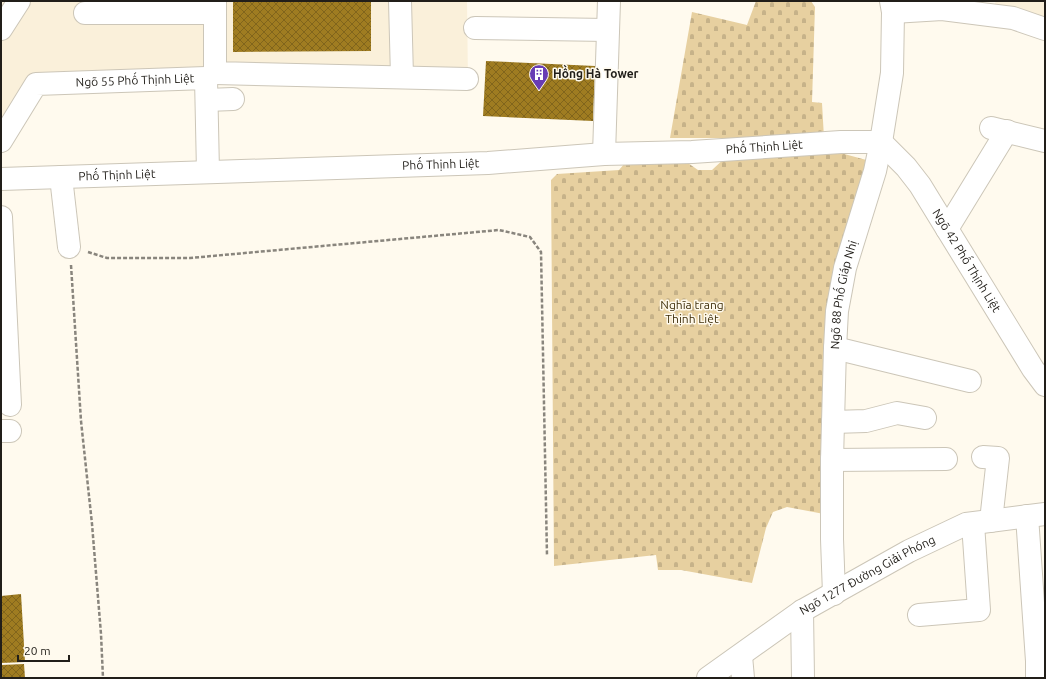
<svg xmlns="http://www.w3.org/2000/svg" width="1046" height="679" viewBox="0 0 1046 679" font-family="Ubuntu,sans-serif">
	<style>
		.built { fill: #faf0da }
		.cemetery { fill: url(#cemetery-stones) }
		.building { fill: url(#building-cross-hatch) }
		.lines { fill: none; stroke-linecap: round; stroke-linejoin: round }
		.minor-casing { stroke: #ccc6b8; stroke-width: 24 }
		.path { stroke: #89857d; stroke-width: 2.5; stroke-dasharray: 4 2; stroke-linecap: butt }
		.minor { stroke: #fff; stroke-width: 22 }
		.labels { text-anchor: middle; stroke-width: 3; stroke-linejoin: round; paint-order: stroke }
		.poi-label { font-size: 12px; font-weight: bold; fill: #211e19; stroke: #fffaee; text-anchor: start }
		.street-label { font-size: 12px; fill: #211e19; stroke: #fffaee }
		.park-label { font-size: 12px; fill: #40300b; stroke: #fffaee }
	</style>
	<defs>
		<pattern id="cemetery-stones" width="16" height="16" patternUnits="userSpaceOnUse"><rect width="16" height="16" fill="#e7d0a0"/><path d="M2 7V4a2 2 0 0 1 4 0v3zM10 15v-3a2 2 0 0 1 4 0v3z" fill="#c6b289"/></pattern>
		<pattern id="building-cross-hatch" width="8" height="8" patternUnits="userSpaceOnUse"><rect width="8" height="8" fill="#9f7c21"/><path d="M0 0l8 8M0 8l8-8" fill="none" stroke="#81651c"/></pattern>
	</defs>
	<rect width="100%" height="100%" fill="#fffaee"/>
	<path class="built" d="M1 1H467L468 84 33 79 1 132Z
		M996 1H1045V20L994 6Z"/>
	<path class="cemetery" d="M756 1H811L815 7 812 102 822 103 824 138H670L692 12 747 25Z
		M837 152 870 161 835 273 824 514 787 507 773 512 766 528 752 583 681 570H658L656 555 554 566 551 180 557 174 619 170 625 163 682 159 698 170H712L727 156Z"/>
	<path class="building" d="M233 1H371V51L233 52Z
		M486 61 595 66 593 121 483 116Z
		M21 594 25 662 1 663V596Z
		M24 664 25 678H1V665Z"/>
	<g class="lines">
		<g class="minor-casing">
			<g id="minor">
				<path d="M215 1V73L467 79"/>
				<path d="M400 1 402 77"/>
				<path d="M893 12 942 9 1013 18 1045 29"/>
				<path d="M85 13H215"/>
				<path d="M475 28 608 30"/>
				<path d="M1 29 19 1"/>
				<path d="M207 100 233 99"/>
				<path d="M991 128 1045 141"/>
				<path id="s1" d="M1 141 36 84 206 78 208 172"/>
				<path id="s2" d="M881 142 906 167 920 185 1033 369 1045 385"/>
				<path d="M604 154 609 1"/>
				<path d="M61 177 69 247"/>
				<path id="s3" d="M1 179 488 163 604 154 692 152 841 142H881"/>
				<path d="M1 217 10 405"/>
				<path d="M947 229 1007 131"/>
				<path d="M835 348 970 381"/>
				<path d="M833 422 866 421 897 413 925 418"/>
				<path d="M1 431H10"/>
				<path d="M983 457 998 458 991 521"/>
				<path d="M832 460 946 459"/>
				<path d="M1027 516 1037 661V678"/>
				<path id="s4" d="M834 594 832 539V460L835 348 837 311 845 268 875 171 881 142 892 73 893 12 891 1"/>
				<path d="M802 611 803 678"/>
				<path d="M919 615 979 610 973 524"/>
				<path d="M741 656 743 678"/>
				<path id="s5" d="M708 678 802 611 909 551 966 524 1045 514"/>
			</g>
		</g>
		<path class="path" d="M88 252 107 258H190L499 230 530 237 541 252 547 556
			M71 265 81 421 92 524 101 634 103 678"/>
		<use href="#minor" class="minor"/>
	</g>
	<defs>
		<g id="building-pin" transform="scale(1)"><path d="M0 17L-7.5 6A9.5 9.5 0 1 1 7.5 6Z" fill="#683cb4" stroke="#fffaee"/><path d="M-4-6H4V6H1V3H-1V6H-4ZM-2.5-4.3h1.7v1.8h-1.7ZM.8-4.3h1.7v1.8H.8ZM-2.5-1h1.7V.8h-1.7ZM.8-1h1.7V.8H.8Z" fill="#fff"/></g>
	</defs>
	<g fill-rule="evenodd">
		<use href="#building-pin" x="539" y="74"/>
	</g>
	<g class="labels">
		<g class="poi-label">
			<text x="553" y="78">Hồng Hà Tower</text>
		</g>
		<g class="street-label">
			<text dy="4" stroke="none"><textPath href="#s1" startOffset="166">Ngõ 55 Phố Thịnh Liệt</textPath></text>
			<text dy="4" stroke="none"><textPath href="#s3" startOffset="764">Phố Thịnh Liệt</textPath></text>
			<text dy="4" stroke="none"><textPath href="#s3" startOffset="440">Phố Thịnh Liệt</textPath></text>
			<text dy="4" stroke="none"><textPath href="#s3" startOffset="116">Phố Thịnh Liệt</textPath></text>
			<text dy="4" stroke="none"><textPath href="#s2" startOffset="147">Ngõ 42 Phố Thịnh Liệt</textPath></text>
			<text dy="4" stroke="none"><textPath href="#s4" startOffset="300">Ngõ 88 Phố Giáp Nhị</textPath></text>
			<text dy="4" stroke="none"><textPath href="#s5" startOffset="190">Ngõ 1277 Đường Giải Phóng</textPath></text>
		</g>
		<g class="park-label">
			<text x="692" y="309">Nghĩa trang<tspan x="692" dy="14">Thịnh Liệt</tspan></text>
		</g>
	</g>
	<rect width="1046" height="679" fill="none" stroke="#211e19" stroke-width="4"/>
	<path d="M18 655v6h51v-6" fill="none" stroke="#211e19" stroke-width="2"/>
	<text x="24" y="655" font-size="12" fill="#211e19" stroke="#fffaee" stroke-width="3" paint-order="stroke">20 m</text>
</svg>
